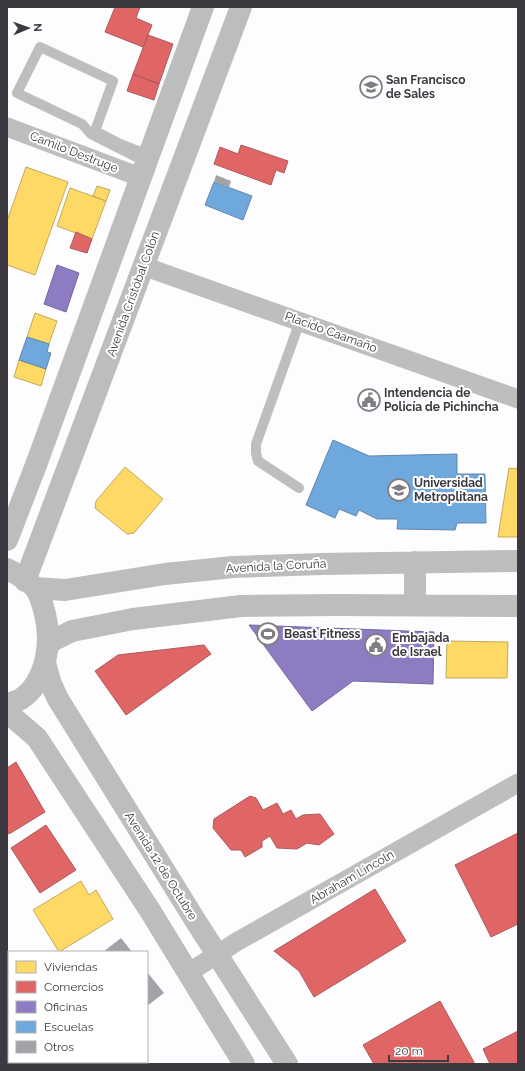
<svg xmlns="http://www.w3.org/2000/svg" width="525" height="1071" viewBox="0 0 525 1071" font-family="Raleway,sans-serif">
	<style>
		.homes { fill: #ffd966; stroke: #c4a95b }
		.shops { fill: #e06666; stroke: #af585b }
		.offices { fill: #8e7cc3; stroke: #75689c }
		.schools { fill: #6fa8dc; stroke: #6087ae }
		.building { fill: #a4a2a7 }
		.lines { fill: none; stroke-linecap: round; stroke-linejoin: round }
		.lane { stroke: #bcbfbe; stroke-width: 10 }
		.street { stroke: #bcbfbe; stroke-width: 19 }
		.secondary { stroke: #bcbebd; stroke-width: 22 }
		.labels { text-anchor: middle; stroke-width: 4; stroke-linejoin: round; paint-order: stroke }
		.poi-label { font-size: 12px; font-weight: bold; fill: #3c3941; stroke: #fff; text-anchor: start }
		.street-label { font-size: 12px; fill: #3c3941; stroke: #fff }
	</style>
	<rect width="100%" height="100%" fill="#fdfcfe"/>
	<path class="homes" d="M26 167 68 182 35 275 7 265V221Z
		M97 186 110 190 106 201 93 196Z
		M70 188 106 201 92 239 57 226Z
		M35 313 57 321 49 344 27 337Z
		M19 360 46 369 41 386 14 377Z
		M518 460V537H498L509 468 517 469Z
		M125 467 163 499 134 533 127 534 95 508 96 501Z
		M447 641 508 642 507 678H446Z
		M81 881 89 895 96 890 113 919 59 952 33 910Z"/>
	<path class="shops" d="M115 7H140L136 18 152 25 143 47 105 32Z
		M148 35 173 44 159 84 133 74Z
		M133 74 159 84 154 100 127 91Z
		M241 145 288 161 284 173 276 170 271 185 214 164 220 147 238 154Z
		M76 232 92 239 87 253 70 248Z
		M204 645 211 654 126 715 95 671 118 655Z
		M16 762 45 812 9 834 7 831V768Z
		M250 796 256 798 263 810 277 803 283 814 291 810 296 819 303 815 320 814 334 834 319 845 307 843 297 849 277 848 270 836 262 841V847L245 857 241 850H231L213 828 214 819Z
		M46 825 76 870 40 893 11 848Z
		M518 833V924L491 937 455 865Z
		M375 889 406 941 314 997 299 971 274 951Z
		M440 1001 475 1064H374L363 1045Z
		M518 1031V1064H490L483 1049Z"/>
	<path class="offices" d="M57 265 79 273 66 312 44 304Z
		M249 625 434 632 433 684 353 681 312 711Z"/>
	<path class="schools" d="M214 182 252 196 243 220 205 205Z
		M27 337 49 344 47 352 51 353 46 369 19 360Z
		M333 440 369 456 457 454V474H485L486 523H457L455 530 397 529 398 519H377L359 510 356 516 339 509 335 518 306 505Z"/>
	<path class="building" d="M216 175 231 181 229 187 214 182Z
		M121 938 132 952H103Z
		M147 972 164 993 147 1006Z"/>
	<g class="lines">
		<path class="lane" d="M146 162 91 134 82 124 17 93 40 47 113 81 95 131 120 144 148 155
			M299 488 258 461 256 453V444L300 321"/>
		<path class="street" d="M7 127 140 177
			M143 266 518 399
			M188 973 238 941 518 783
			M7 1016 9 1014"/>
		<path class="secondary" d="M7 540 36 465 203 7
			M415 562V605
			M7 569C14 572 30 582 35 588 40 594 43 606 45 614 52 642 47 681 21 699 17 701 11 703 7 705
			M25 581 241 7
			M35 588 65 590 165 574 233 567 322 564 518 561
			M48 643 72 631 133 619 241 606 337 605 518 606
			M45 663 51 684 58 699 195 920 287 1064
			M7 712 37 738 149 909 244 1064"/>
	</g>
	<defs>
		<g id="school-ring" transform="scale(1.15)"><circle r="9.5" fill="#fff" stroke="#807d83" stroke-width="1.5"/><path d="M0-5L7-2L0 1L-7-2ZM-4 1L0 2.5L4 1V4Q0 6-4 4Z" fill="#807d83"/></g>
		<g id="civic-ring" transform="scale(1.15)"><circle r="9.5" fill="#fff" stroke="#807d83" stroke-width="1.5"/><path d="M-.6-6.5H3V-4.5H.6V-3L4-1V1h2V6H-6V1h2V-1L-.6-3ZM-1.2 2.5V6h2.4V2.5Z" fill="#807d83"/></g>
		<g id="university-ring" transform="scale(1.15)"><circle r="9.5" fill="#fff" stroke="#807d83" stroke-width="1.5"/><path d="M0-5L7-2L0 1L-7-2ZM-4 1L0 2.5L4 1V4Q0 6-4 4Z" fill="#807d83"/></g>
		<g id="stadium-ring" transform="scale(1.15)"><circle r="9.5" fill="#fff" stroke="#807d83" stroke-width="1.5"/><path d="M0-5a6.5 5 0 1 0 0 10a6.5 5 0 1 0 0-10ZM-3.5-1.8h7v3.6h-7Z" fill="#807d83"/></g>
	</defs>
	<g fill-rule="evenodd">
		<use href="#school-ring" x="371" y="87"/>
		<use href="#civic-ring" x="369" y="400"/>
		<use href="#university-ring" x="399" y="490"/>
		<use href="#stadium-ring" x="268" y="634"/>
		<use href="#civic-ring" x="376" y="645"/>
	</g>
	<g class="labels">
		<g class="poi-label">
			<text x="386" y="84">San Francisco<tspan x="386" dy="14">de Sales</tspan></text>
			<text x="384" y="397">Intendencia de<tspan x="384" dy="14">Policía de Pichincha</tspan></text>
			<text x="414" y="487">Universidad<tspan x="414" dy="14">Metroplitana</tspan></text>
			<text x="284" y="638">Beast Fitness</text>
			<text x="392" y="642">Embajada<tspan x="392" dy="14">de Israel</tspan></text>
		</g>
		<g class="street-label">
			<text transform="translate(74 152) rotate(21)" y="4">Camilo Destruge</text>
			<text transform="translate(133 294) rotate(-70)" y="4">Avenida Cristóbal Colón</text>
			<text transform="translate(331 332) rotate(20)" y="4">Placido Caamaño</text>
			<text transform="translate(276 566) rotate(-3)" y="4">Avenida la Coruña</text>
			<text transform="translate(161 866) rotate(58)" y="4">Avenida 12 de Octubre</text>
			<text transform="translate(352 877) rotate(-30)" y="4">Abraham Lincoln</text>
		</g>
	</g>
	<rect width="525" height="1071" fill="none" stroke="#3c3941" stroke-width="16"/>
	<rect x="8" y="951" width="140" height="112" fill="#ffffff" stroke="#b1b0b3"/>
	<rect x="16" y="961" width="20" height="12" fill="#ffd966" stroke="#b1b0b3"/>
	<text x="44" y="971" font-size="12" fill="#3c3941">Viviendas</text>
	<rect x="16" y="981" width="20" height="12" fill="#e06666" stroke="#b1b0b3"/>
	<text x="44" y="991" font-size="12" fill="#3c3941">Comercios</text>
	<rect x="16" y="1001" width="20" height="12" fill="#8e7cc3" stroke="#b1b0b3"/>
	<text x="44" y="1011" font-size="12" fill="#3c3941">Oficinas</text>
	<rect x="16" y="1021" width="20" height="12" fill="#6fa8dc" stroke="#b1b0b3"/>
	<text x="44" y="1031" font-size="12" fill="#3c3941">Escuelas</text>
	<rect x="16" y="1041" width="20" height="12" fill="#a4a2a7" stroke="#b1b0b3"/>
	<text x="44" y="1051" font-size="12" fill="#3c3941">Otros</text>
	<g transform="translate(28 28) rotate(88)" stroke="#ffffff" stroke-width="3" paint-order="stroke">
	<path d="M0-3L7 15L0 10L-7 15Z" fill="#3c3941"/>
	<text y="-6" font-size="11" font-weight="bold" text-anchor="middle" fill="#3c3941">N</text>
	</g>
	<path d="M389 1055v6h59v-6" fill="none" stroke="#3c3941" stroke-width="2"/>
	<text x="395" y="1055" font-size="12" fill="#3c3941" stroke="#ffffff" stroke-width="3" paint-order="stroke">20 m</text>
</svg>
